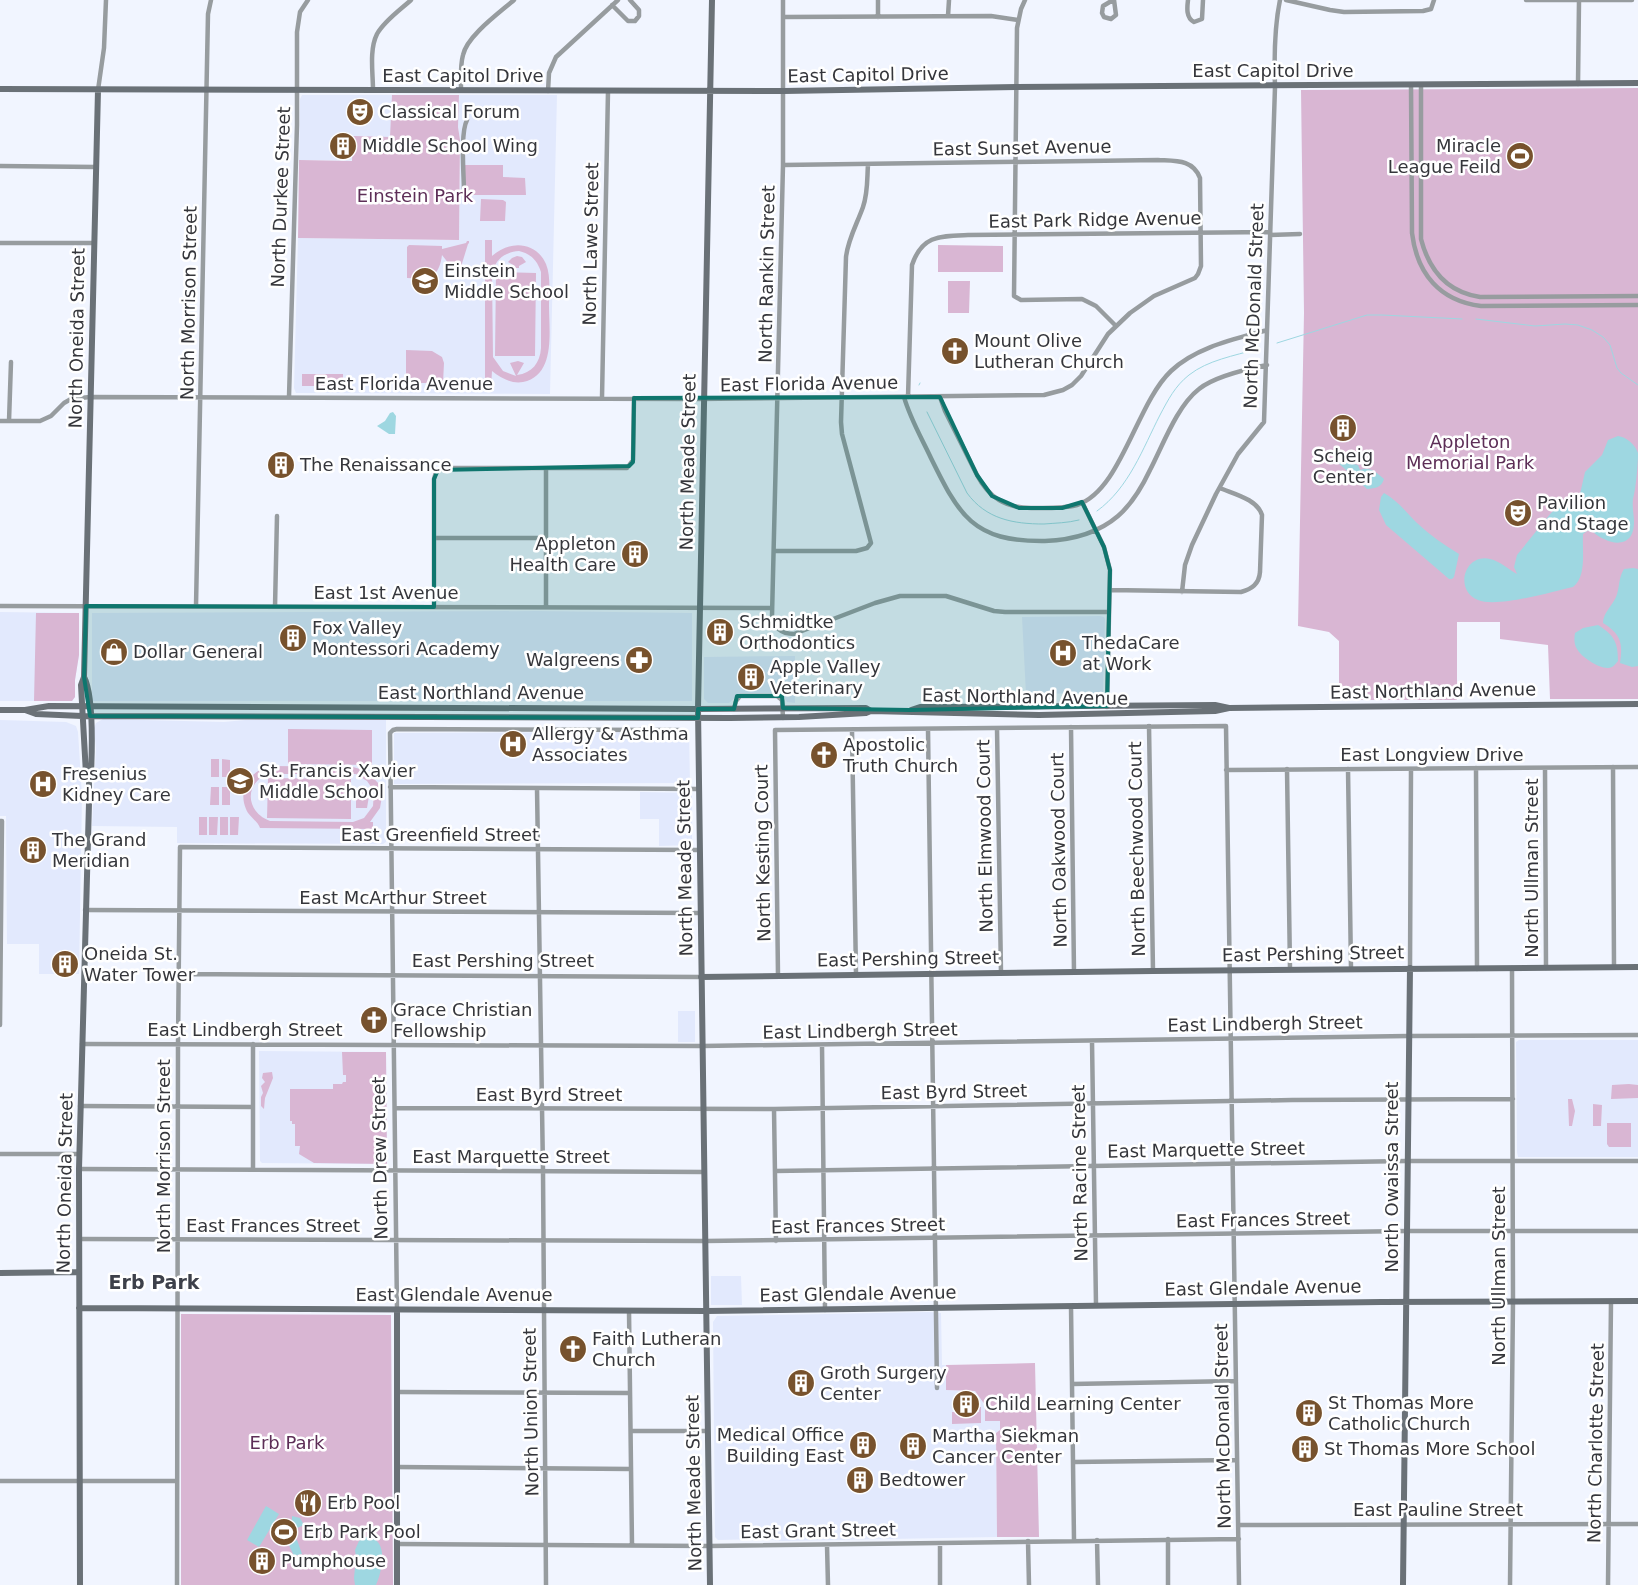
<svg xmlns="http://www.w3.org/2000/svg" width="1638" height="1585" viewBox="0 0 1638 1585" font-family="'DejaVu Sans',sans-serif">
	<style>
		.built { fill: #e2e9fd }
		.green { fill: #d9b6d3; fill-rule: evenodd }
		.water { fill: #9ed7e1 }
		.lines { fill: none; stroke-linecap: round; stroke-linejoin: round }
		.stream { stroke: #9ed7e1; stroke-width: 1 }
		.street { stroke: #979c9f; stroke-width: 4.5 }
		.secondary { stroke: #6a7177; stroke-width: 6 }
		.marked { fill: #0f766e; fill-opacity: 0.2; stroke: #0f766e; stroke-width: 4; stroke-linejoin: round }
		.labels { text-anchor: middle; stroke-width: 5; stroke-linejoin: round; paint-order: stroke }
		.street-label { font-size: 18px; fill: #35363b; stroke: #fff }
		.poi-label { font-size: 18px; fill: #35363b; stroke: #fff; text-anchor: start }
		.park-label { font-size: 18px; fill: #5d2e57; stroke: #fff }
		.neighbourhood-label { font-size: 19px; font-weight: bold; fill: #3d404a; stroke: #fff }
	</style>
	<rect width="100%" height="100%" fill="#f1f5ff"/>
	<path class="built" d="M302 95H392L390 161 299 160 300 99Z
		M459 95H557L550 394 296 393 294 388 298 238 459 240 460 140 458 127Z
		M536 611 692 613V701H92V613Z
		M0 612 79 613V655L75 680V697L72 701H0Z
		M1100 616 1104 617 1105 619 1103 693 1026 694 1022 617Z
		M795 656V703L787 702 782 694 777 693H740L729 703H708L704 699V657Z
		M103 719 224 722 245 720H386V842L383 844 177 843V827L92 826 96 749 94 728 96 723Z
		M0 720 66 722 76 726 78 732 82 796 79 974H39V944H7L6 816H0Z
		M689 732 690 783 394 784V733Z
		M640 792 692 793V845L659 846V819H640Z
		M678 1011H695V1042H678Z
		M1519 1040H1638V1157H1518L1517 1152 1516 1042Z
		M259 1051 386 1052 387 1164 262 1163 260 1161Z
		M711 1276H741L742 1305H711Z
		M929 1312 941 1313 942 1365H946V1390L975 1391 985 1405 1000 1421V1430L996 1433 997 1537 782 1541 763 1539 718 1540 715 1537 713 1322 717 1316Z"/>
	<path class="green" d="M1638 88V699H1550L1548 645 1500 639V622H1457V700H1339V641L1329 632 1298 626 1304 313 1301 90Z
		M392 95H459L458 127 460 140 459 240 298 238 299 160 352 161 353 136 390 137Z
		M462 165H503V177L525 178 526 195H462Z
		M481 199 503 200 506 202 505 221H480Z
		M485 240H492V256C509 240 536 241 546 264 551 276 549 293 549 306 549 331 556 375 523 382 511 384 501 378 492 371L491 388H485ZM519 251C531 254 537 260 541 272V348C540 363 532 373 517 375L524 363 518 361 510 363 516 376 503 371 493 357 492 274C495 260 504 252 519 251Z
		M467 241H469V243L468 244 460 270 449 264 442 255C439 279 428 279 407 278V247L409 245 442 246V249L466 243Z
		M938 245 1003 246V272H938Z
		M517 256 522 257 526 262 519 266V268H515V266L508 262 512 258Z
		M496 272 536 273 535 356H495Z
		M948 281H970L969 313H948Z
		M406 350 432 351 442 357 444 363 443 383H408L406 381Z
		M302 374H343V386H302Z
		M36 613H79V655L75 680V697L72 701H34Z
		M288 729 372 730V765L288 764Z
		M211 759H219V777H211Z
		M222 759 230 760V777H222Z
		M273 766 353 767 367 771 378 783 382 796 380 808 370 822H373V829L260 828C258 821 249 817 246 809 237 789 252 768 273 766ZM269 774H356L367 781 374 791 373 806 364 818 353 822 270 821C245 812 244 782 269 774Z
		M268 778 351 779V819L267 818Z
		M211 787H219V805H210Z
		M222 787H230V805H222Z
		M356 789H367V796H369L367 808H356Z
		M199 817H207V835H199Z
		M209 817H218L217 835H209Z
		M220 817H228V835H220Z
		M230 817H239L238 835H230Z
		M342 1052H386L387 1164 314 1163 299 1154 300 1146H295V1124H292V1121H290V1089H333V1084H342L343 1082H346V1075H343Z
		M272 1072 273 1078 265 1098 264 1109 261 1106V1097L263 1093 261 1086 265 1082 262 1078 263 1073Z
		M1629 1084 1638 1085V1098L1611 1099 1612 1085Z
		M1568 1099H1572L1575 1111 1572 1126H1569Z
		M1593 1104 1602 1105 1601 1126H1593Z
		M1607 1123H1631V1147H1609L1607 1144Z
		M181 1314 391 1315 393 1585H181Z
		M1035 1363 1039 1537H997L996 1433 1000 1430V1421H985V1405L975 1391 946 1390V1365Z
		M979 1407H981V1423L952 1424V1412H979Z"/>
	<path class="water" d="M393 412 396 416 395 434H389L377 426 385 421 390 413Z
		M1618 436C1626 437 1635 444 1638 453 1638 464 1636 488 1633 499 1632 507 1634 515 1634 522 1634 551 1607 545 1592 531H1587L1583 534C1582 551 1587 576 1573 587 1551 592 1497 608 1478 600 1454 591 1464 553 1490 559 1500 561 1509 570 1517 574L1514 567 1517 555 1551 513 1560 505 1580 494 1585 472 1602 455 1608 440Z
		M1335 460 1358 465 1360 470C1371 466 1376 473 1384 479 1381 488 1376 488 1367 489Z
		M1384 493C1398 501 1406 512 1417 523 1430 535 1444 545 1459 554L1454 577 1452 579H1449L1386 525 1379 510 1381 497Z
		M1633 568 1638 569V666L1632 667 1620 663C1623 643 1621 634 1603 623 1603 613 1612 606 1616 597 1620 588 1618 578 1624 569Z
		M1598 625C1614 635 1618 642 1618 661 1616 663 1614 666 1612 667 1603 672 1581 657 1577 649 1574 644 1574 639 1575 633L1583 628Z
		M266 1506 279 1514 259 1547 247 1540Z
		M292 1516 300 1518 304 1525 297 1528 296 1536 293 1539 294 1541 297 1540 302 1554 294 1556 284 1534 287 1526 292 1523Z
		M366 1537C390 1538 382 1571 376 1585H355L354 1578 356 1557 355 1550 359 1541Z"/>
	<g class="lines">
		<path class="stream" d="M1476 319 1535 326 1565 324 1578 325 1592 330 1603 337 1610 345 1617 368 1621 373 1638 385
			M1277 343 1367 315H1382L1462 319
			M919 385 920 383
			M927 412 967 493C986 519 1013 524 1044 524 1056 523 1067 523 1079 520
			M1097 511C1129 488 1143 448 1160 415 1168 400 1175 386 1189 375 1208 360 1234 356 1257 349"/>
		<path class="street" d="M783 0V165L772 616C774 628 781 634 794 634L875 603 900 596H946L994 611 1005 612H1109
			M878 0V17
			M1025 0 1021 9 1017 28 1014 296 1021 300 1082 299 1096 306 1116 326
			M1113 0 1103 6 1102 13 1104 17 1111 19 1116 15 1114 0
			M1188 0C1187 8 1186 18 1194 22L1202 19 1203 0
			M1286 0 1330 10 1344 12 1423 11 1431 9 1434 0
			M1526 0H1632
			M612 5 628 21H635L639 16V10L630 0
			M948 16 949 0
			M783 17 991 16 1018 20
			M1578 84 1579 1
			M1411 85 1412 233C1417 274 1440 301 1481 306L1638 305
			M1421 85V239C1429 270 1447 292 1480 297L1638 296
			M98 90 104 48 106 0
			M373 90C373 73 369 50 377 34 384 21 400 10 411 0
			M461 90C461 79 460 66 463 55 467 36 499 13 514 0
			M548 91 549 73 556 57 618 0
			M0 166 96 167
			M464 192C464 176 460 133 467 120
			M1270 235 1300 234
			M0 243H94
			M289 397 297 125V32L300 12 308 0
			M904 397C910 418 921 437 930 456 959 515 972 542 1045 541 1072 540 1097 534 1118 516 1133 503 1142 487 1150 470 1163 445 1177 406 1199 389 1215 376 1247 369 1267 365
			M908 397 912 265C922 235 940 236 968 235L1270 232
			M940 397 945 411 977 475C989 498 1006 508 1031 508 1046 508 1062 509 1077 505 1121 491 1136 404 1171 371 1196 347 1235 339 1267 330
			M602 398 608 91
			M0 421H40L51 416 64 403 71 399 90 397 697 399 1044 395 1063 390 1072 385 1081 376 1108 334 1130 313 1154 296 1195 278 1198 274 1201 266 1200 178C1193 159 1175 161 1158 160L783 165
			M9 421 11 362
			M1082 502 1104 547 1110 570 1107 707
			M434 538H546
			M774 551H856L867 548 871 543 842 434 841 422 846 257C848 239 857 224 863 207 868 193 867 179 868 164
			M1110 590 1241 592C1252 589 1259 584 1260 572L1262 515C1257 499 1234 494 1220 488
			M1182 592 1185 565 1192 545 1216 494 1238 454 1264 422 1275 87C1274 57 1274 29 1280 0
			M0 606 772 608
			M196 606 208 14 211 0
			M275 607 277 516
			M434 607V479L436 472 443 468H627L633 460 634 398
			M546 607V468
			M734 709 736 701 740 696H777L782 700 783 718
			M1149 726 1153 971
			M1071 727 1074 972
			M997 728 1001 973
			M928 729 937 1388
			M852 730 856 974
			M1613 767 1614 967
			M1476 768 1477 969
			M1545 768 1546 968
			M1287 769 1290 969
			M1348 769 1351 969
			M1226 770 1638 767
			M390 787 699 789
			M537 788 543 1171 546 1585
			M0 821H2L0 1025
			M85 910 700 913
			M1410 968 1411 769
			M178 974 701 977
			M778 976 775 730 1226 726 1239 1585
			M1092 1041 1096 1305
			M82 1044 702 1046 1408 1036 1638 1035
			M822 1045 825 1310
			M80 1106 253 1107
			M395 1108 774 1109 1292 1100 1513 1099
			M774 1109 776 1241
			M0 1154H79
			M79 1169 704 1172
			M253 1169V1044
			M775 1171 1406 1161H1638
			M79 1239 705 1241 1407 1231H1638
			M1071 1306 1074 1540
			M397 1310 390 733 393 730 397 729 679 730
			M629 1311 632 1545
			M1072 1384 1236 1381
			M397 1392 630 1393
			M631 1431H707
			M1073 1462 1237 1460
			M398 1467 631 1469
			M0 1481H177
			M1238 1525 1638 1524
			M1168 1539V1585
			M1097 1540 1098 1585
			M1028 1541 1029 1585
			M397 1544 709 1546 1239 1539
			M940 1544V1585
			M827 1545 828 1585
			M177 1585 178 1044 180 847 699 850
			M1510 1585 1513 1301 1512 968
			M1608 1585 1611 1301"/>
		<path class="secondary" d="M0 89 784 91 1016 87 1638 83
			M84 677C94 696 92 751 91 774L89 781
			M0 710H25L49 706 698 709 866 708 871 711
			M25 710 36 714 82 716 730 718 799 717 866 713 871 711 1039 715 1215 711 1229 708
			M911 710 920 707H936L1215 705 1229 708 1638 704
			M701 977 1153 971 1638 967
			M0 1273 79 1272
			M79 1308 706 1311 1381 1302 1638 1301
			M397 1310V1585
			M80 1585 79 1169 89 803V781L86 774 81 685 84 677 98 90
			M710 1585 698 709 712 0
			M1403 1585 1410 968"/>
	</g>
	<path class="marked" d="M940 397 977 475 992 496 1019 508H1062L1082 502 1104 547 1110 570 1107 706 910 710 783 708 782 696H737L734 709H698V718L90 716 84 677 86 606 434 607V479L438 470 629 466 633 462 634 398Z"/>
	<defs>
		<g id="theatre-disc" transform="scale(1.4375)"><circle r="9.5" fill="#77522d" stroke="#fff"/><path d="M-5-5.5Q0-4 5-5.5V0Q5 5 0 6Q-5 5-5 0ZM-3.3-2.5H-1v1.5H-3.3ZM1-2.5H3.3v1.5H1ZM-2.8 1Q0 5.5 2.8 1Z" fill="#fff"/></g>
		<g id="building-disc" transform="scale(1.4375)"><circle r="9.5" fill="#77522d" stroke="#fff"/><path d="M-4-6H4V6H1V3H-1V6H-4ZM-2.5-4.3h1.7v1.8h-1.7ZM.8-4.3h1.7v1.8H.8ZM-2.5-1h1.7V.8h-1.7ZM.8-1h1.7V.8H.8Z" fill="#fff"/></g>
		<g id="stadium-disc" transform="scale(1.4375)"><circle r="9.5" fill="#77522d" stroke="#fff"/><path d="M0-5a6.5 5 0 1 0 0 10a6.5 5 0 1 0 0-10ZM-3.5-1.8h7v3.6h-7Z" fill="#fff"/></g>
		<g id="school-disc" transform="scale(1.4375)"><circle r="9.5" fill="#77522d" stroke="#fff"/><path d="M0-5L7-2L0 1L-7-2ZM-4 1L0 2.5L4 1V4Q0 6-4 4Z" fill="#fff"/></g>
		<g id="church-disc" transform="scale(1.4375)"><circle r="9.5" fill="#77522d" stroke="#fff"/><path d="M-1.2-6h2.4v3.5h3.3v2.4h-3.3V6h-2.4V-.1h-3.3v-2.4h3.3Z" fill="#fff"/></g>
		<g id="shop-disc" transform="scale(1.4375)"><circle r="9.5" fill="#77522d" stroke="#fff"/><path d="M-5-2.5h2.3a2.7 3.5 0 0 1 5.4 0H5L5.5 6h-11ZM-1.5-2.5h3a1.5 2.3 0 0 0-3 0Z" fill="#fff"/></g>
		<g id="hospital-disc" transform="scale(1.4375)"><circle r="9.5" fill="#77522d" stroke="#fff"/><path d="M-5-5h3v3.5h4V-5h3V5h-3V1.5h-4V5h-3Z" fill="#fff"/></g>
		<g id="pharmacy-disc" transform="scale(1.4375)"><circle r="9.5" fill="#77522d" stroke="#fff"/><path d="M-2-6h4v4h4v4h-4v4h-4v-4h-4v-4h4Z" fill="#fff"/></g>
		<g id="restaurant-disc" transform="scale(1.4375)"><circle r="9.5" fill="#77522d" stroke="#fff"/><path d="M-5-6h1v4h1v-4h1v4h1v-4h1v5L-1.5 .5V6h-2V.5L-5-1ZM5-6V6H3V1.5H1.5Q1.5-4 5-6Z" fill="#fff"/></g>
	</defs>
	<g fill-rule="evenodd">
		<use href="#theatre-disc" x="360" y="112"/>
		<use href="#building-disc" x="343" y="146"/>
		<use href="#stadium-disc" x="1520" y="156"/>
		<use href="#school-disc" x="425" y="281"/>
		<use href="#church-disc" x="955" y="351"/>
		<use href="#building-disc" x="1343" y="428"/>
		<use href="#building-disc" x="281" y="465"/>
		<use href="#theatre-disc" x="1518" y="513"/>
		<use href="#building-disc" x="635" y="554"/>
		<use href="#building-disc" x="720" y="632"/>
		<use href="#building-disc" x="293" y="638"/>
		<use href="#shop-disc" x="114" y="652"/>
		<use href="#hospital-disc" x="1063" y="653"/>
		<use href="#pharmacy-disc" x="639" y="660"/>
		<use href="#building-disc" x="751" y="677"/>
		<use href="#hospital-disc" x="513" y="744"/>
		<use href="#church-disc" x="824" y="755"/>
		<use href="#school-disc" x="240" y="781"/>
		<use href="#hospital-disc" x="43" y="784"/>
		<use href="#building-disc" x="33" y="850"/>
		<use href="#building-disc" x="65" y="964"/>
		<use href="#church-disc" x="374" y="1020"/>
		<use href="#church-disc" x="573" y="1349"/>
		<use href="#building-disc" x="801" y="1383"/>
		<use href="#building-disc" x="966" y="1404"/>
		<use href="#building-disc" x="1309" y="1413"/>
		<use href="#building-disc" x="863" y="1445"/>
		<use href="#building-disc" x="913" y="1446"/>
		<use href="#building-disc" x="1305" y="1449"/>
		<use href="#building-disc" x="860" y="1480"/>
		<use href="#restaurant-disc" x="308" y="1503"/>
		<use href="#stadium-disc" x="284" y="1532"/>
		<use href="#building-disc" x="262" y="1561"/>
	</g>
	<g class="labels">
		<g class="street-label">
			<text x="1273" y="77">East Capitol Drive</text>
			<text transform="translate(868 75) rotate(-1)" y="6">East Capitol Drive</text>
			<text x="463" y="82">East Capitol Drive</text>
			<text transform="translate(1022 148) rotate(-1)" y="6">East Sunset Avenue</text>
			<text transform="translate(281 197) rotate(-88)" y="6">North Durkee Street</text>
			<text transform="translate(1095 220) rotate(-1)" y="6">East Park Ridge Avenue</text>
			<text transform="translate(591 244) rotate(-89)" y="6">North Lawe Street</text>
			<text transform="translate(767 274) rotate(-89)" y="6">North Rankin Street</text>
			<text transform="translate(189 303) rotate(-89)" y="6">North Morrison Street</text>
			<text transform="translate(1254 306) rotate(-88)" y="6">North McDonald Street</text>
			<text transform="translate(77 338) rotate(-89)" y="6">North Oneida Street</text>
			<text x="404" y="390">East Florida Avenue</text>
			<text transform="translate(809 384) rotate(-1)" y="6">East Florida Avenue</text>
			<text transform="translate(688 462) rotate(-89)" y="6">North Meade Street</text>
			<text x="386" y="599">East 1st Avenue</text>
			<text transform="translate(1433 691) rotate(-1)" y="6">East Northland Avenue</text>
			<text x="481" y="699">East Northland Avenue</text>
			<text transform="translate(1025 697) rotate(1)" y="6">East Northland Avenue</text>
			<text x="1432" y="761">East Longview Drive</text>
			<text x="440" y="841">East Greenfield Street</text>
			<text transform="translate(985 836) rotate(-91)" y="6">North Elmwood Court</text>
			<text transform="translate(1137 849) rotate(-91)" y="6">North Beechwood Court</text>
			<text transform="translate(1059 850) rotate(-91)" y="6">North Oakwood Court</text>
			<text transform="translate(763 853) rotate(-91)" y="6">North Kesting Court</text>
			<text transform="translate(685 868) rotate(-91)" y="6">North Meade Street</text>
			<text transform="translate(1532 868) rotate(-90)" y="6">North Ullman Street</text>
			<text x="393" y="904">East McArthur Street</text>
			<text transform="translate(1313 954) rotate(-1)" y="6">East Pershing Street</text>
			<text transform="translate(908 959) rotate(-1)" y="6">East Pershing Street</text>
			<text x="503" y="967">East Pershing Street</text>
			<text transform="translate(1265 1024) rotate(-1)" y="6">East Lindbergh Street</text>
			<text x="245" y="1036">East Lindbergh Street</text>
			<text transform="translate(860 1031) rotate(-1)" y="6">East Lindbergh Street</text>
			<text transform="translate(954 1092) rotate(-1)" y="6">East Byrd Street</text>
			<text x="549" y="1101">East Byrd Street</text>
			<text transform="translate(1206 1150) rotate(-1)" y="6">East Marquette Street</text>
			<text transform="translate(164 1156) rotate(-90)" y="6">North Morrison Street</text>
			<text x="511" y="1163">East Marquette Street</text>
			<text transform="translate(380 1158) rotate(-91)" y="6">North Drew Street</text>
			<text transform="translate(1080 1173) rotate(-91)" y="6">North Racine Street</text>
			<text transform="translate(1392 1177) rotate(-90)" y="6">North Owaissa Street</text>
			<text transform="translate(65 1183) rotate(-89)" y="6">North Oneida Street</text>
			<text transform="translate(1263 1220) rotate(-1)" y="6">East Frances Street</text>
			<text x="273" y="1232">East Frances Street</text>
			<text transform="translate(858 1226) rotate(-1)" y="6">East Frances Street</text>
			<text transform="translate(1499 1276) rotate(-90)" y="6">North Ullman Street</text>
			<text transform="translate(1263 1288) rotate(-1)" y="6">East Glendale Avenue</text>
			<text transform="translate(858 1294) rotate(-1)" y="6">East Glendale Avenue</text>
			<text x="454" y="1301">East Glendale Avenue</text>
			<text transform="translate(531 1412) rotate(-91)" y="6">North Union Street</text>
			<text transform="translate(1223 1426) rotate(-91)" y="6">North McDonald Street</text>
			<text transform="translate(1596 1443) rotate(-89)" y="6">North Charlotte Street</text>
			<text transform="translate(694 1483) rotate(-91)" y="6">North Meade Street</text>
			<text x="1438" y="1516">East Pauline Street</text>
			<text transform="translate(818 1531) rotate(-1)" y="6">East Grant Street</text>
		</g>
		<g class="poi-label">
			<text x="379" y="118">Classical Forum</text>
			<text x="362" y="152">Middle School Wing</text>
			<text x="1501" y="152" text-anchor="end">Miracle<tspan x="1501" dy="21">League Feild</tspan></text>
			<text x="444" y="277">Einstein<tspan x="444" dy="21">Middle School</tspan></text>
			<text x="974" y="347">Mount Olive<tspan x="974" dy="21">Lutheran Church</tspan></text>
			<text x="1343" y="462" text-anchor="middle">Scheig<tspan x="1343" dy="21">Center</tspan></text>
			<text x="300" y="471">The Renaissance</text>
			<text x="1537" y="509">Pavilion<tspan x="1537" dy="21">and Stage</tspan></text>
			<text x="616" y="550" text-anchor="end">Appleton<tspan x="616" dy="21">Health Care</tspan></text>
			<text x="739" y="628">Schmidtke<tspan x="739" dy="21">Orthodontics</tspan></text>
			<text x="312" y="634">Fox Valley<tspan x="312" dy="21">Montessori Academy</tspan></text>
			<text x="1082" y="649">ThedaCare<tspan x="1082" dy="21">at Work</tspan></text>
			<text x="133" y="658">Dollar General</text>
			<text x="620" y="666" text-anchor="end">Walgreens</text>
			<text x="770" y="673">Apple Valley<tspan x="770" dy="21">Veterinary</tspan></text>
			<text x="532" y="740">Allergy &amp; Asthma<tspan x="532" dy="21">Associates</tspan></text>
			<text x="843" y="751">Apostolic<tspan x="843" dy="21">Truth Church</tspan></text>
			<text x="259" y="777">St. Francis Xavier<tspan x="259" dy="21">Middle School</tspan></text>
			<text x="62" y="780">Fresenius<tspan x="62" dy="21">Kidney Care</tspan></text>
			<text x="52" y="846">The Grand<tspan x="52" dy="21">Meridian</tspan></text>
			<text x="84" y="960">Oneida St.<tspan x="84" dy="21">Water Tower</tspan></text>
			<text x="393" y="1016">Grace Christian<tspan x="393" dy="21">Fellowship</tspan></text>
			<text x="592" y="1345">Faith Lutheran<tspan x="592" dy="21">Church</tspan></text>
			<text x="820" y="1379">Groth Surgery<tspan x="820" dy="21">Center</tspan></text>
			<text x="1328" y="1409">St Thomas More<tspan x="1328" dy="21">Catholic Church</tspan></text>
			<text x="985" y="1410">Child Learning Center</text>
			<text x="844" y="1441" text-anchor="end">Medical Office<tspan x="844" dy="21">Building East</tspan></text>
			<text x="932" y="1442">Martha Siekman<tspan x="932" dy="21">Cancer Center</tspan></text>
			<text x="1324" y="1455">St Thomas More School</text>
			<text x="879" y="1486">Bedtower</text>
			<text x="327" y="1509">Erb Pool</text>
			<text x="303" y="1538">Erb Park Pool</text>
			<text x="281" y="1567">Pumphouse</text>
		</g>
		<g class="park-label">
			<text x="415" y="202">Einstein Park</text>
			<text x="1470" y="448">Appleton<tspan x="1470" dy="21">Memorial Park</tspan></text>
			<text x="287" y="1449">Erb Park</text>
		</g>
		<g class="neighbourhood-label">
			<text x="154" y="1289">Erb Park</text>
		</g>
	</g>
</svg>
